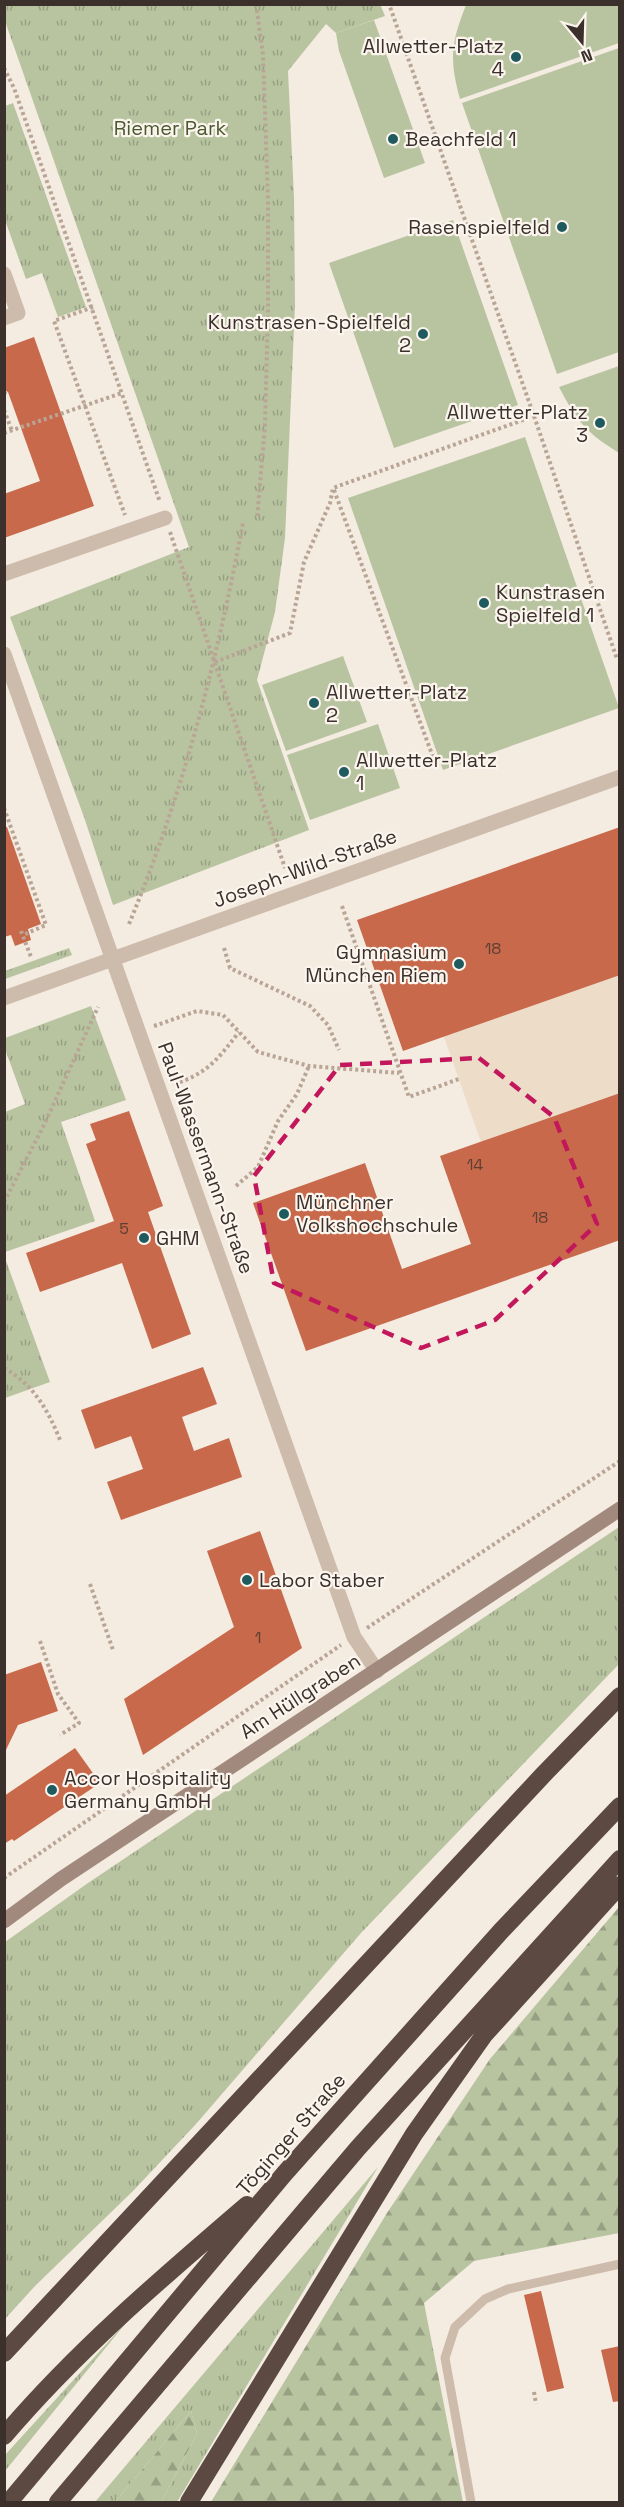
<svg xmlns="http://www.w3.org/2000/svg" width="624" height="2507" viewBox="0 0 624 2507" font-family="'Space Grotesk',sans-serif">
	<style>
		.grass { fill: url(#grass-tufts) }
		.forest { fill: url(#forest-firs) }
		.pitch { fill: #b8c4a0 }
		.plaza { fill: #ecdcc8 }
		.building { fill: #c8694b }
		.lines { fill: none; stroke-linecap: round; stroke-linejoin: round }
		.path { stroke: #b9a596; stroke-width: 4; stroke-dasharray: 3 3; stroke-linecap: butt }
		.service { stroke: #cdbbac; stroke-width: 9 }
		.minor { stroke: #cdbbac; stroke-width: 15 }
		.tertiary { stroke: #cdbbac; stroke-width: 15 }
		.secondary { stroke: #a18a7d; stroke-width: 15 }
		.motorway { stroke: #5c4a42; stroke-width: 18 }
		.marked { fill: none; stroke: #c2185b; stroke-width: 4.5; stroke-dasharray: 12 8; stroke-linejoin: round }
		.poi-dot { fill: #1f5a5e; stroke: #fbf5ee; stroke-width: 2 }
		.labels { text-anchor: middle; stroke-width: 4.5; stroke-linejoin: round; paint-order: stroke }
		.number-label { font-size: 16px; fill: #5e3e33 }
		.poi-label { font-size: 20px; fill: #3b302b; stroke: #fbf5ee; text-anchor: start }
		.park-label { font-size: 20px; fill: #4a5a2e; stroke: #fbf5ee }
		.street-label { font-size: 20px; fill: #3b302b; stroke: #fbf5ee }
	</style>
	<defs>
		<pattern id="grass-tufts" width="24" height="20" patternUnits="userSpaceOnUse" patternTransform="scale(1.5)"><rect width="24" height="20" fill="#b8c4a0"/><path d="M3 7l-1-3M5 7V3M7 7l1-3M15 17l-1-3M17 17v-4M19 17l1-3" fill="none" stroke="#97a083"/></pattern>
		<pattern id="forest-firs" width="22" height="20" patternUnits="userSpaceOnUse" patternTransform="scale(1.5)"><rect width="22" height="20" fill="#b8c4a0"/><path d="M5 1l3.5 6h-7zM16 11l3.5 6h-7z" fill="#97a083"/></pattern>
	</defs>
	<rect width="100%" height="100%" fill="#f4ebe1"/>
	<path class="grass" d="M380 4 385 16 336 33 326 24 288 71 294 198 295 304 285 538 275 612 257 680 309 830 113 905 84 817 10 617 189 547 5 21 4 5Z
		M13 103 86 307 58 317 42 273 26 279 5 220V106Z
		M69 948 72 955 5 979V971Z
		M91 1006 126 1100 61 1122 95 1221 5 1252V1112L25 1104 5 1049V1038Z
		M5 1258 50 1382 5 1398H4Z
		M619 1527V1664L361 1933 196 2124 133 2191 35 2286 5 2319V1942L88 1883Z
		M378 2167 177 2502H161L197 2434 191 2411 115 2502H95Z
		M130 2318 5 2471V2455Z"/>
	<path class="forest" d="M619 1907V2233L474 2261 424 2303 463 2502H211L387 2213 490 2059Z
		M191 2411 197 2434 161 2502H115Z"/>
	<path class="pitch" d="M466 5H619V43L460 99C449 58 451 43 466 5Z
		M374 20 425 163 384 178 339 51 336 33Z
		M619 48V352L557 374 462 103Z
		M453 220 518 405 394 448 329 263Z
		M619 366H620L619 453C587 433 577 422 559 387Z
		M525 437 619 708 443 770 348 498Z
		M343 656 367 722 286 751 262 685Z
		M378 724 400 788 310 820 287 755Z"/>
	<path class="plaza" d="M619 975V1093L481 1142 444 1037Z"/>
	<path class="building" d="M34 337 94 506 4 538V494L40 481 8 392 4 390V348Z
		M4 827H7L41 924 28 929 31 940 15 946 11 935 4 937Z
		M620 827V975L403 1051 357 920Z
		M620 1093V1240L306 1351 253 1203 365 1163 402 1269 471 1244 440 1156Z
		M129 1111 163 1206 148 1212 191 1334 152 1349 122 1263 40 1292 26 1253 114 1221 86 1144 96 1140 90 1124Z
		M203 1367 217 1404 182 1417 194 1451 229 1438 242 1477 121 1520 107 1482 143 1469 131 1436 95 1449 81 1410Z
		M260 1531 302 1648 143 1755 124 1699 234 1627 207 1551Z
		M41 1662 58 1711 18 1725 4 1754V1675Z
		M75 1748 100 1783 14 1841 12 1839 4 1844V1796Z
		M541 2291 564 2388 547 2392 524 2295Z
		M620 2346V2401L613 2402 601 2350Z"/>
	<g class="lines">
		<path class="path" d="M256 4 263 55 268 199V308L265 426 257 519
			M4 68 14 88 160 502
			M93 307 54 321 125 515
			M4 394 6 391
			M4 410 12 431
			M534 416 617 659
			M4 433 122 393
			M334 490 436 765
			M170 532 285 868
			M215 662 290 633 304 562 330 503 333 488 534 416 389 4
			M4 808 46 925 23 935
			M342 906 409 1097 459 1079
			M129 924C183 794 217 661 243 523
			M21 931 31 957
			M224 948 230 968 310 1006 328 1025 339 1050
			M154 1026 197 1011 223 1015 258 1052 309 1066 399 1073
			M174 1084C207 1074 218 1059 239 1032
			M236 1186 258 1167 278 1121 297 1094 309 1066
			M4 1202 44 1125 98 1007
			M4 1368C34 1385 48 1410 60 1440
			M90 1584 113 1650
			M367 1628 620 1461
			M40 1641 58 1694 79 1723 60 1735
			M4 1878 341 1645
			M534 2392 536 2404"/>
		<path class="service" d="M471 2502 445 2358 455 2327 485 2299 508 2289 620 2264"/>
		<path class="minor" d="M4 274 18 313 4 318
			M4 574 165 518
			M4 654 354 1637 377 1671"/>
		<path class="tertiary" d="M4 998 620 777"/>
		<path class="secondary" d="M4 1921 61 1879 620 1509"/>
		<path class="motorway" d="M4 2353 543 1775 620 1696
			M4 2436C76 2351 163 2277 247 2205
			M9 2502 285 2173 501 1931 620 1806
			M58 2502 358 2148 620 1859
			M189 2502 414 2134 484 2035 620 1885"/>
	</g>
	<path class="marked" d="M479 1058 554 1117 597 1224 495 1320 421 1348 274 1283 254 1176 340 1065Z"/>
	<g class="poi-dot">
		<circle cx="516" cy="57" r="6"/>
		<circle cx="393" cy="139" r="6"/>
		<circle cx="562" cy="227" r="6"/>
		<circle cx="423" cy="334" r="6"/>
		<circle cx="600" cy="423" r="6"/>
		<circle cx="484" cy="603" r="6"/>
		<circle cx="314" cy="703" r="6"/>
		<circle cx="344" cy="772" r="6"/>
		<circle cx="459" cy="964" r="6"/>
		<circle cx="284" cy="1214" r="6"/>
		<circle cx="144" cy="1238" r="6"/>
		<circle cx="247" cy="1580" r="6"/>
		<circle cx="52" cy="1790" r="6"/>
	</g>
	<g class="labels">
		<g class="number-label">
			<text x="493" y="954">18</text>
			<text x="475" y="1170">14</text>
			<text x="540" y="1223">18</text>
			<text x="124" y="1234">5</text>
			<text x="258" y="1643">1</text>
		</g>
		<g class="poi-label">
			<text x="504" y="53" text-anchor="end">Allwetter-Platz<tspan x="504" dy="23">4</tspan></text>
			<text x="405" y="146">Beachfeld 1</text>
			<text x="550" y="234" text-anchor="end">Rasenspielfeld</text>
			<text x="411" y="329" text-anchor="end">Kunstrasen-Spielfeld<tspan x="411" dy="23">2</tspan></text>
			<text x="588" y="419" text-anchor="end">Allwetter-Platz<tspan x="588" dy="23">3</tspan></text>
			<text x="496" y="599">Kunstrasen<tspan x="496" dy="23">Spielfeld 1</tspan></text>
			<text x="326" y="699">Allwetter-Platz<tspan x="326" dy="23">2</tspan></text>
			<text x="356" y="767">Allwetter-Platz<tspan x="356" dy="23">1</tspan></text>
			<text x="447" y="959" text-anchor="end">Gymnasium<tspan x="447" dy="23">München Riem</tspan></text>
			<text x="296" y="1209">Münchner<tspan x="296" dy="23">Volkshochschule</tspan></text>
			<text x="156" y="1245">GHM</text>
			<text x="259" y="1587">Labor Staber</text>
			<text x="64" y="1785">Accor Hospitality<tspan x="64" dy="23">Germany GmbH</tspan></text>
		</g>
		<g class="park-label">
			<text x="170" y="135">Riemer Park</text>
		</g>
		<g class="street-label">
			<text transform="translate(305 868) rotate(-20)" y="7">Joseph-Wild-Straße</text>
			<text transform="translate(206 1158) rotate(70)" y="7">Paul-Wassermann-Straße</text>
			<text transform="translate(300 1696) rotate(-33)" y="7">Am Hüllgraben</text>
			<text transform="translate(291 2134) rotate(-49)" y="7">Töginger Straße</text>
		</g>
	</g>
	<rect width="624" height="2507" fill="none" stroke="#3b302b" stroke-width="12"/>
	<g transform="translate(582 42) rotate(161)" stroke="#fbf5ee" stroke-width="4.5" paint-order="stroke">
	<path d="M0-4.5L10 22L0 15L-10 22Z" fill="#3b302b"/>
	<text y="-9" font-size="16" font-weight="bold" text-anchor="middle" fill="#3b302b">N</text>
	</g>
</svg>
